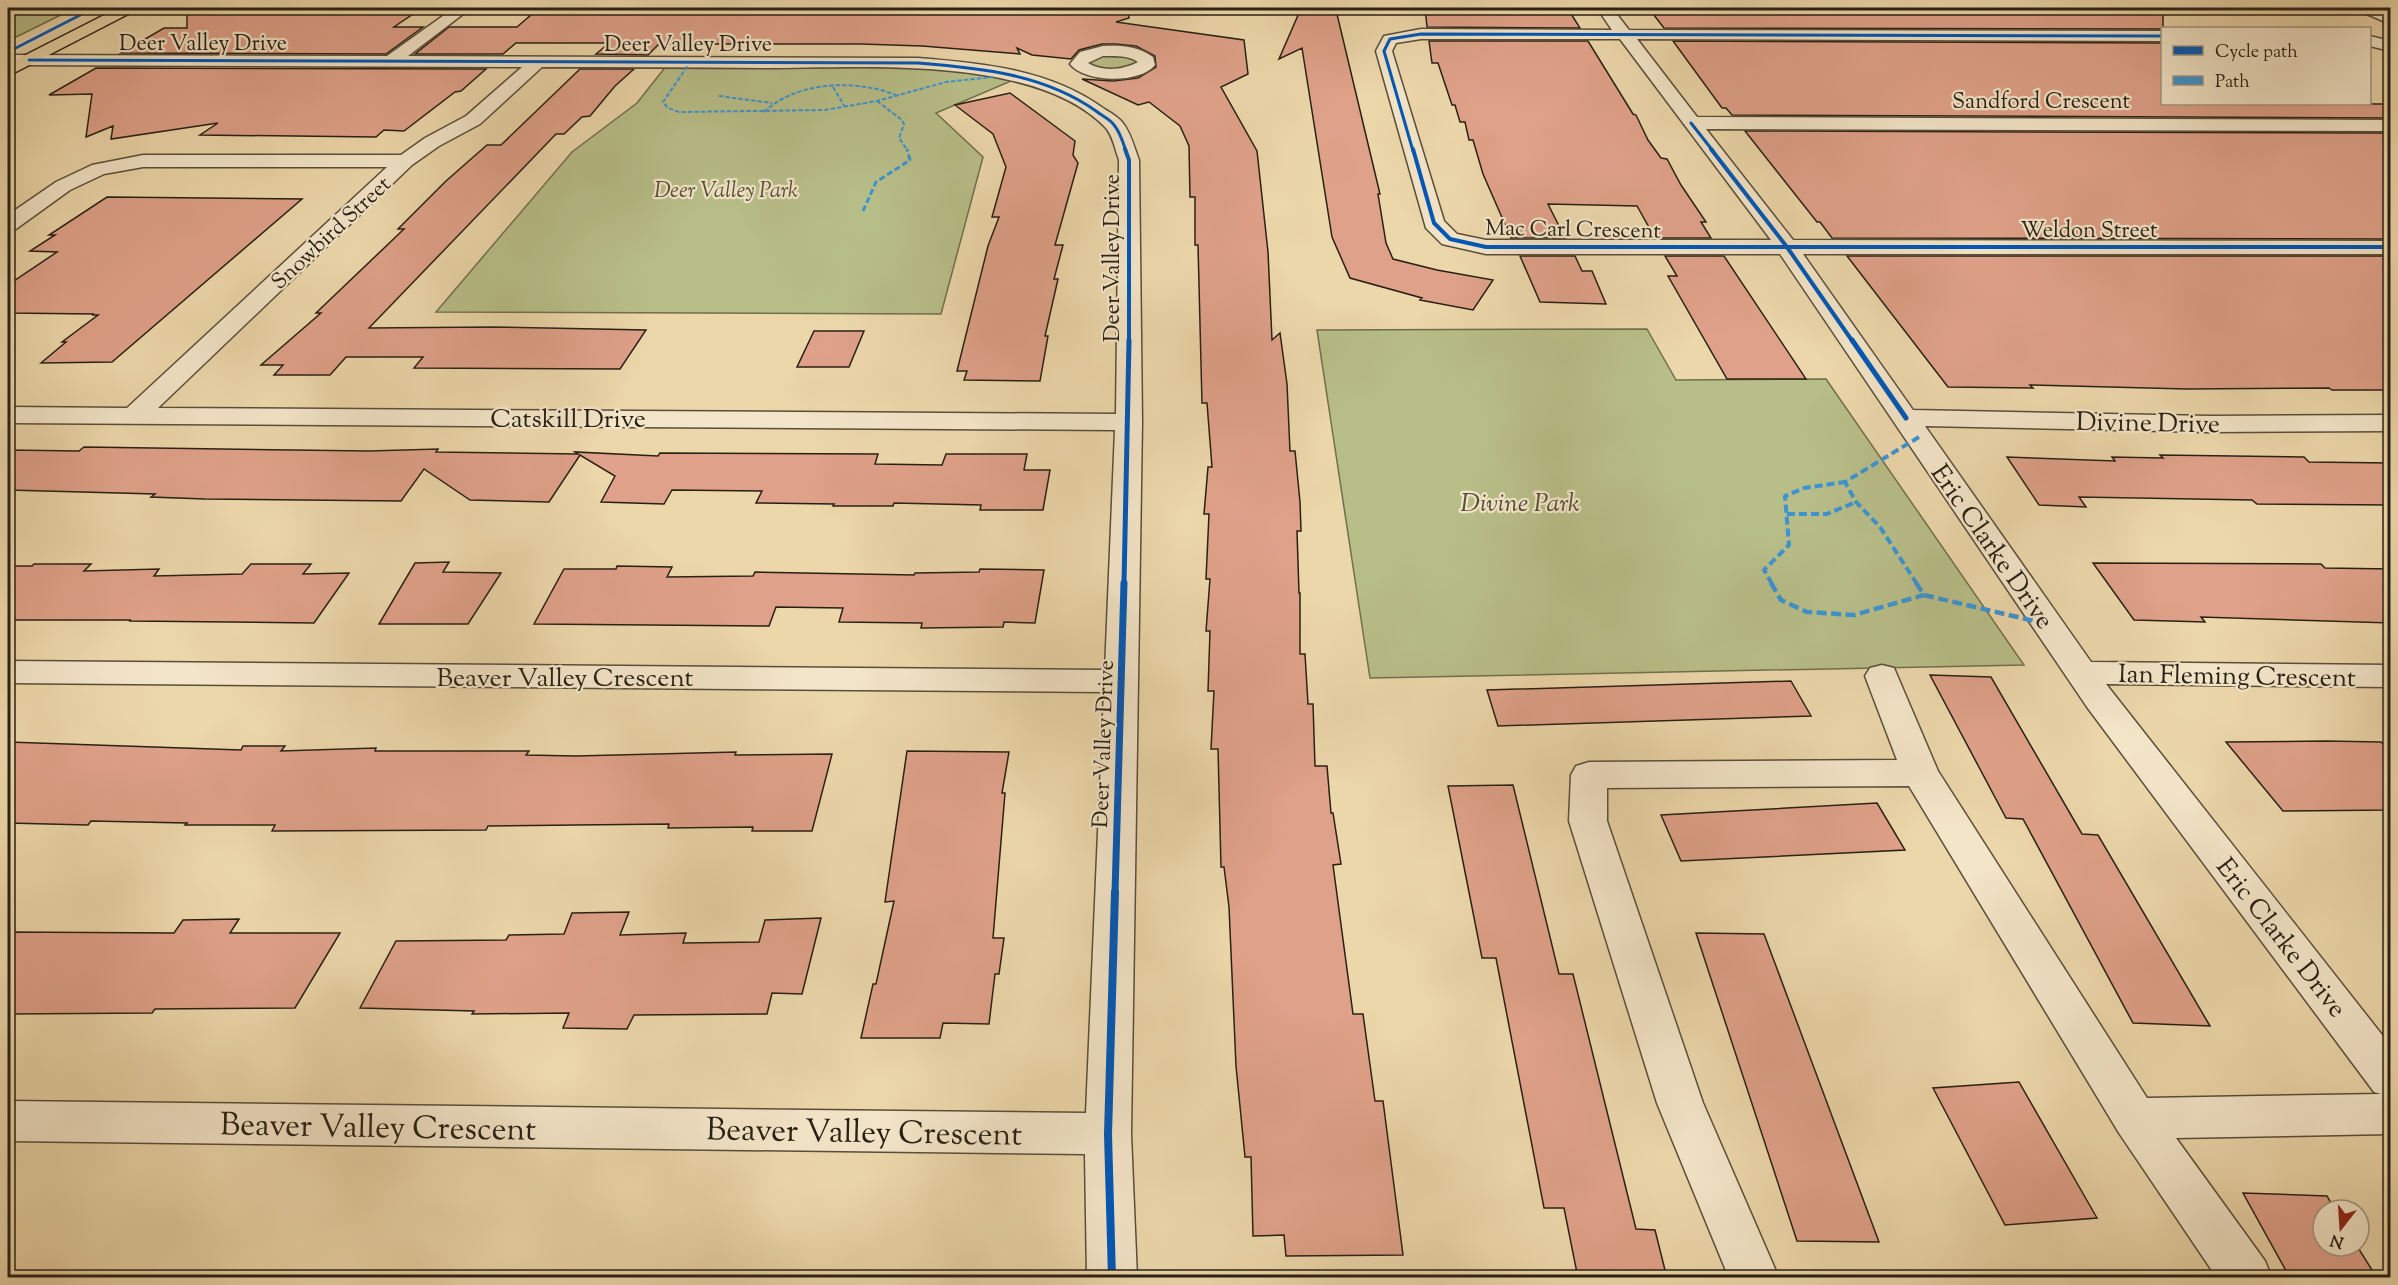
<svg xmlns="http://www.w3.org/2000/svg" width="2398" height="1285" viewBox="0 0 2398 1285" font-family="'Sorts Mill Goudy',serif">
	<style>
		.green { fill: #b8be88; stroke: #706f4e; stroke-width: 1.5 }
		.building { fill: #dfa189; stroke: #282015; stroke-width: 1.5 }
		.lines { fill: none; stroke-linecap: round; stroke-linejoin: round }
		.minor-casing { stroke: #594e3a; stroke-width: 3 }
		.major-casing { stroke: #282015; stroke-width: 3 }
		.minor { fill: #f3e5c8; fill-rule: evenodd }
		.major { fill: #ecd7aa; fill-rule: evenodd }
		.quiet-far3 { stroke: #3c94d3; stroke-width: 2; stroke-dasharray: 4.5 2; stroke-linecap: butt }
		.quiet-far2 { stroke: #3c94d3; stroke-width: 3; stroke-dasharray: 6 3; stroke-linecap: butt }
		.quiet-far1 { stroke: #3c94d3; stroke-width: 4; stroke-dasharray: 8 4; stroke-linecap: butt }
		.quiet { stroke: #3c94d3; stroke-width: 4.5; stroke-dasharray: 10 4.5; stroke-linecap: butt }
		.cycleway-far4-casing { stroke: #f3e5c8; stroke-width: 5 }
		.cycleway-far3-casing { stroke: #f3e5c8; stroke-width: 6 }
		.cycleway-far2-casing { stroke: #f3e5c8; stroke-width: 8 }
		.cycleway-far1-casing { stroke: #f3e5c8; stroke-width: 10 }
		.cycleway-casing { stroke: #f3e5c8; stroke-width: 12 }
		.cycleway-far4 { stroke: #0057b8; stroke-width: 3 }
		.cycleway-far3 { stroke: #0057b8; stroke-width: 4 }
		.cycleway-far2 { stroke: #0057b8; stroke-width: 5 }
		.cycleway-far1 { stroke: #0057b8; stroke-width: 7 }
		.cycleway { stroke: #0057b8; stroke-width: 8 }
		.labels { text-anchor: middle; stroke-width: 4.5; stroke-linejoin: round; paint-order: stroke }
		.far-street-label { font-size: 22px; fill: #282015; stroke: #f3e5c8 }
		.far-park-label { font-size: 22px; font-style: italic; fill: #534f38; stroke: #f3e5c8 }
		.street-label { font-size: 26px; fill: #282015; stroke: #f3e5c8 }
		.park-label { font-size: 26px; font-style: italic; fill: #534f38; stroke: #f3e5c8 }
		.near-street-label { font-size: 32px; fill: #282015; stroke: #f3e5c8 }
	</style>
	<rect width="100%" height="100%" fill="#ecd7aa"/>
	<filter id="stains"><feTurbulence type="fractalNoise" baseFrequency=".00333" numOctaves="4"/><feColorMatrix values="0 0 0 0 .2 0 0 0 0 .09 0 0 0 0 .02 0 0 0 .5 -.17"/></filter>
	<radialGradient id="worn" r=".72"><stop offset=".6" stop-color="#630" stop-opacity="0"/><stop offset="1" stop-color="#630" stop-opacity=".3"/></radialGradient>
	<path class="green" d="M8 8H75L8 41Z
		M1113 54 1137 60 1138 62C1123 70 1102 74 1088 63L1092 58Z
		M667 65C781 65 899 55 1011 81L936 113 983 157 941 314 436 312 572 152 637 103Z
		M1647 329 1676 380 1826 379 2024 665 1370 678 1317 330Z"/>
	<path class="building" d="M187 8H422L394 27H423L386 54 121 53 164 28H187Z
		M539 8H1128L1129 18 1116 22 1244 40 1248 74 1221 87 1257 151 1268 252 1272 340 1280 333 1287 384 1290 451H1295L1300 502 1301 531H1297L1299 593H1300V654H1305L1308 704H1313L1315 766H1327L1331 813H1333L1341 864 1333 865 1353 1014H1363L1375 1101H1383L1403 1255 1286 1256 1284 1235 1253 1236 1251 1157H1245L1236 1066 1229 907 1224 867H1221L1218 749H1211L1214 691H1208L1210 631H1206L1210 579H1206L1209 514H1204L1208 467H1212L1207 403H1202L1198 245H1195V197H1190L1189 146 1180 126 1149 102 1138 105 1082 79 1113 81 1138 78 1156 67 1155 56 1136 46 1116 44H1102L1079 50 1071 59 1032 55 1017 48 1020 54 922 46 861 44H659L648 55 596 54 609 43H516L503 54H415L449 27H517Z
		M1425 8 1568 9 1580 28 1427 27Z
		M1336 10 1380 194H1378L1386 243 1393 259 1437 270 1493 280 1473 310 1420 300 1422 298 1350 278 1332 237 1302 48 1279 59 1299 13Z
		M1650 10 2163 11V29L1664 28Z
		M1429 41H1588L1633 114 1636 115 1648 140 1661 158 1667 159 1681 185 1706 222H1701L1711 238H1655L1637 206 1548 204 1565 238H1511L1483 174 1473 140H1469L1465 122H1460L1455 105H1452L1438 63H1432Z
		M1673 41 2163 43V104H2391V118L1732 115 1726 108H1722Z
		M96 68 486 69 461 91 455 92 404 131 384 130 376 137 200 135 218 123 111 139 113 126 86 137 92 94 49 95Z
		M580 69H634L615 86 590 116 582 117 564 134H556L369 328 492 327 646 330 620 369 414 368 423 357H346L330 375H274L283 365H261L321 313H316L404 229H398L446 181 487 145H501Z
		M1010 93 1075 141 1073 155 1078 163 1055 245H1063L1054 279H1058L1045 336H1048L1040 381 964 380 967 371H957L988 246 999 217H992L1006 167 993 134 955 105Z
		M1745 131 2391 133V239L1832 238 1820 222H1817Z
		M107 197 302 199 112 362 41 363 66 342H62L98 315H92L94 314 8 313V285L57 252 30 251 55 235H49Z
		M1520 256H1575L1582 271H1592L1606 304 1540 302Z
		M1665 256H1724L1806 379H1727L1668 276H1677Z
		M1847 256H2391V390H2332L2329 388 2187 389 2030 385 2033 388 1948 387Z
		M814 331H864L849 367H797Z
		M84 447 369 451 438 449 436 452 578 454 575 452 658 456 660 453 878 454 875 464 942 465 946 454H1027L1024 470H1050L1043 510H980L981 505 894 503 893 506H833L834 504 756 503 762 491 672 490 664 504 601 502 615 476 580 455 549 502 470 500 424 469 401 501 205 499 151 497 155 494 8 490V450L79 451Z
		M2160 455 2304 457 2309 462 2391 463V505L2257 504 2252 500 2079 497 2086 507 2039 505 2007 457 2115 461 2112 457 2163 458Z
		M449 562 443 572 501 573 468 624H379L415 563Z
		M2093 563 2321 564 2325 568 2391 569V623L2201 617 2205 622 2134 620Z
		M34 564H91L84 571 159 569 154 576 242 574 251 564H311L303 574 349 573 314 623 129 621 131 620H8V566H32Z
		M617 566 672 567 667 577 753 576 755 572 914 575 915 573 979 572 980 569 1044 570 1035 623 1004 622 1003 627 921 628 922 623 839 622 843 608 776 607 769 626 534 624 564 569H616Z
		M1930 675 1991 677 2082 834 2098 835 2210 1026 2133 1023 2023 819 2006 818Z
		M1791 681 1811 716 1498 726 1487 690Z
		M2326 741 2381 742 2391 752V810L2283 811 2226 742Z
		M8 742 241 750 243 746H285L281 751 376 748 375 751H529L526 755 576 756 736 752 735 755 832 754 812 831H752L753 827 668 828 669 824 488 826 486 830 272 831 275 825H185L187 823 91 821 88 825 8 823Z
		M907 751 1009 752 1002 793H1005L993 938H1004L999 974H995L989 1024 943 1023 940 1038H861L873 984H876L894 901 885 902Z
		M1513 785 1559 974H1573L1636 1229 1655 1230 1667 1278H1578L1564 1208H1544L1496 958H1482L1448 786Z
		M1877 803 1905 850 1681 861 1661 815Z
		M629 912 620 935 686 933 683 943 759 942 765 920 821 918 802 994 772 993 767 1014 634 1015 627 1029 563 1028 569 1013 472 1014 474 1011 360 1008 396 941 506 940 509 935 564 934 572 913Z
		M239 919 230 933H340L295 1008 155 1009 152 1013 8 1014V932L174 933 183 920Z
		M1696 933 1764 934 1879 1242 1797 1241Z
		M2019 1082 2097 1218 2005 1225 1933 1088Z
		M2243 1193 2327 1196 2335 1210H2323V1246H2357L2377 1278H2290Z"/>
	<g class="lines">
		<g class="minor-casing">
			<path id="minor" d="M454 8H471L408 56 918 58C980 63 1047 69 1100 106 1107 111 1116 115 1122 122 1131 133 1134 147 1139 160L1142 422 1131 1134 1137 1278H1087L1085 1154 8 1141V1101L1086 1113 1104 692 8 683V661L1105 670 1115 430 8 423V407L127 408 387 167H143L104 174 70 190 16 229 8 230V215L56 182 92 165 143 155H401L425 138 466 116 522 67 8 65V55L387 56ZM542 67C616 67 690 67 764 68 859 68 1034 54 1105 127 1113 135 1115 150 1119 160L1116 414 158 408 412 165 439 146 480 124Z
				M1597 8H1612L1629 30 2162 31V41L1637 39 1697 117 2390 120V131L1706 129 1793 240 2390 241V254H1803L1913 410 2209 416 2390 415V431L2209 432 1925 426 2091 662 2390 665V687L2106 684 2390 1045V1134L2176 1138 2265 1261 2272 1278H2217L2119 1133 1909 786 1607 788V821L1703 1103 1779 1278H1729L1657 1103 1569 821 1571 775 1576 766 1589 762 1897 760 1865 676 1870 668 1882 665 1894 668 1938 771 2147 1098 2381 1094 2374 1092 2087 707 1780 254H1486L1442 244 1426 228 1376 51 1384 36 1421 29 1612 30ZM1421 39H1620L1771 240H1486L1457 234 1444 221 1392 51 1396 43Z
				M2357 8H2377L2390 13V24L2360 11Z
				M2370 36 2390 41V51L2370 46Z
				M1103 46C1121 45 1138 46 1153 57L1155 65C1140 84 1085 83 1070 64L1080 52ZM1103 56C1115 56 1128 55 1138 62 1123 70 1103 72 1088 63Z"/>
		</g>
		<g class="major-casing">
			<path id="major" d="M118 8H137L134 11 8 76V64Z"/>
		</g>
		<use href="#minor" class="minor"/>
		<use href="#major" class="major"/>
		<path class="quiet-far3" d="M8 9 11 8
			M691 61 663 102 668 108 679 112 825 110 877 101 946 82 993 77
			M833 87 845 107
			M719 96 772 103
			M877 101 902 120 904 124 899 138 908 151
			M764 112C797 81 855 79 896 95"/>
		<path class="quiet-far2" d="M863 211 876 182 910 160 907 149"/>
		<path class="quiet-far1" d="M1787 514H1827L1856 502
			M1772 584 1764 570 1789 545 1785 496 1804 488 1845 482
			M1917 584 1880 527 1856 502 1845 482 1919 437"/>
		<path class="quiet" d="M1771 583 1781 600 1807 612 1854 615 1924 595
			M1916 583 1924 595 2047 624"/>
		<g class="cycleway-far4-casing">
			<path id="cycleway-far4" d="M8 52 94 8
				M29 60 918 63C980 68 1044 74 1096 111 1102 116 1110 119 1114 125 1120 132 1123 142 1126 151
				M1691 123 1713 151
				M1413 151 1384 51 1390 39 1421 34 2162 36"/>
		</g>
		<g class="cycleway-far3-casing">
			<path id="cycleway-far3" d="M1125 149 1129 160V342
				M1413 149 1434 223 1450 239 1486 247H2390
				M1711 149 1787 247 1853 342"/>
		</g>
		<g class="cycleway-far2-casing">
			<path id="cycleway-far2" d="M1852 340 1906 418
				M1124 584 1129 340"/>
		</g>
		<g class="cycleway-far1-casing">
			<path id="cycleway-far1" d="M1115 893 1124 583"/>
		</g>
		<g class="cycleway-casing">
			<path id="cycleway" d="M1112 1278 1108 1134 1115 892"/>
		</g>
		<use href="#cycleway-far4" class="cycleway-far4"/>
		<use href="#cycleway-far3" class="cycleway-far3"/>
		<use href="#cycleway-far2" class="cycleway-far2"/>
		<use href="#cycleway-far1" class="cycleway-far1"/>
		<use href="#cycleway" class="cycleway"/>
	</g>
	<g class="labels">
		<g class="far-street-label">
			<text x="203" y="50">Deer Valley Drive</text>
			<text x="688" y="51">Deer Valley Drive</text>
			<text x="2041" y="108">Sandford Crescent</text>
			<text transform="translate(1573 228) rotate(1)" y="8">Mac Carl Crescent</text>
			<text x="2089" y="237">Weldon Street</text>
			<text transform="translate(330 232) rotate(-43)" y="8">Snowbird Street</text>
			<text transform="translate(1111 258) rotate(-90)" y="8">Deer Valley Drive</text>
			<text transform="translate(1102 744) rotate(-88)" y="8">Deer Valley Drive</text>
		</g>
		<g class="far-park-label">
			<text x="726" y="197">Deer Valley Park</text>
		</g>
		<g class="street-label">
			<text x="568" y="427">Catskill Drive</text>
			<text transform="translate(2148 422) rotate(1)" y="9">Divine Drive</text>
			<text transform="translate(1993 546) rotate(55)" y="9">Eric Clarke Drive</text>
			<text transform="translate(2237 675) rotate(1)" y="9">Ian Fleming Crescent</text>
			<text x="565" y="686">Beaver Valley Crescent</text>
			<text transform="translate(2282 937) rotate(52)" y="9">Eric Clarke Drive</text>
		</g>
		<g class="park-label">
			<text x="1520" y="511">Divine Park</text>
		</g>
		<g class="near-street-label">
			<text transform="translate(378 1126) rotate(1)" y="11">Beaver Valley Crescent</text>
			<text transform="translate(864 1131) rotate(1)" y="11">Beaver Valley Crescent</text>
		</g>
	</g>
	<rect width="2398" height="1285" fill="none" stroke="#ecd7aa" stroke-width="30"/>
	<rect x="9" y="9" width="2380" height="1267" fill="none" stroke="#282015" stroke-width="3"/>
	<rect x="15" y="15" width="2368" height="1255" fill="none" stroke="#282015" stroke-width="1.5"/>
	<rect x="2161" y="27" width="210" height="78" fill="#f3e5c8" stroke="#a29680" stroke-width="1.5"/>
	<rect x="2173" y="46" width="30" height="9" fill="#0057b8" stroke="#a29680" stroke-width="1.5"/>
	<text x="2215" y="57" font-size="18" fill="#282015">Cycle path</text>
	<rect x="2173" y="76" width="30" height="9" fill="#3c94d3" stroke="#a29680" stroke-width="1.5"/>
	<text x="2215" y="87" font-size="18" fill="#282015">Path</text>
	<g transform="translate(2341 1228) rotate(197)"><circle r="28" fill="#f3e5c8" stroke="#a29680" stroke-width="1.5"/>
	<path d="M0-4.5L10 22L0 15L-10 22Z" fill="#8f2418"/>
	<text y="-9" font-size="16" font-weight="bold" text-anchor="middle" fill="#282015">N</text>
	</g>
	<rect width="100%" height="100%" filter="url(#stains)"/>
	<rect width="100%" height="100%" fill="url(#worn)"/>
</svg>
